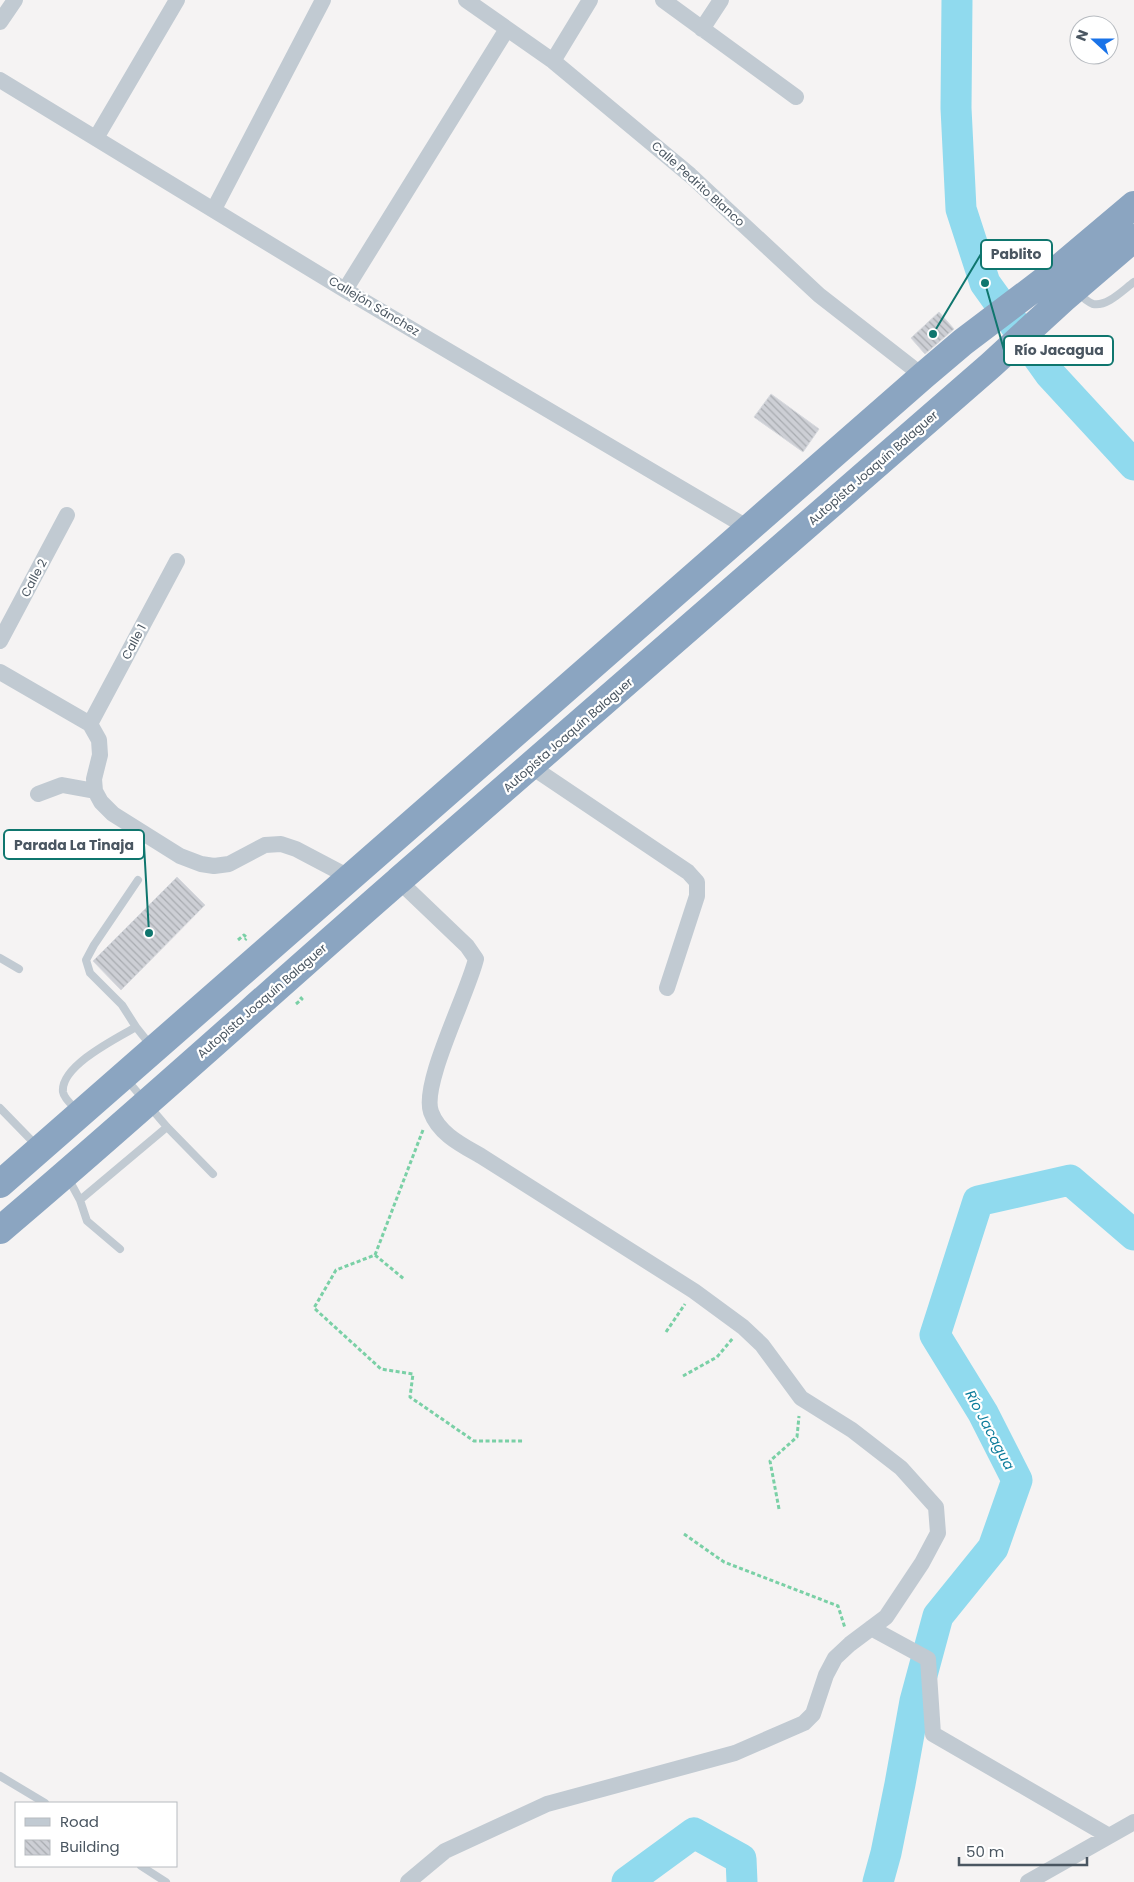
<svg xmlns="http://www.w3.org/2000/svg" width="1134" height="1882" viewBox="0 0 1134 1882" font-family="Poppins,sans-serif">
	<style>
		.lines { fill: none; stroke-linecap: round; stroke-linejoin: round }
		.river { stroke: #90daee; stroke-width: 31 }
		.building { fill: url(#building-back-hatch); stroke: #d7d9de }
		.path { stroke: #7ad0a6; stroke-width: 3; stroke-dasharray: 4 2.5; stroke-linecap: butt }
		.service { stroke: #c1cad2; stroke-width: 8 }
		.minor { stroke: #c1cad2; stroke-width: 16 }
		.motorway { stroke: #8ba5c1; stroke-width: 28 }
		.labels { text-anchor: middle; stroke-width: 4.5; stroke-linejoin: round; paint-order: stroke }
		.street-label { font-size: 12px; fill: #4a5661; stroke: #fff }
		.water-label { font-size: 14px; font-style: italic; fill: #0c7c9b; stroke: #fff }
		.leader { fill: none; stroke: #0f766e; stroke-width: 2 }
		.callout-dot { fill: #0f766e; stroke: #fff; stroke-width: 2 }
		.callout { fill: #fff; stroke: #0f766e; stroke-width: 2 }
		.callout-label { font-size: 14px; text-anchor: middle; font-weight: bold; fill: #4a5661 }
	</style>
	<defs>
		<pattern id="building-back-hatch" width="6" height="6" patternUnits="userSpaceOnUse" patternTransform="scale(1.25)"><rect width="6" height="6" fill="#cdcfd5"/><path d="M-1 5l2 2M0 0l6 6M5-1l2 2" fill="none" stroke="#a8abb0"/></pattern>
	</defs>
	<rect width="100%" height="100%" fill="#f5f3f3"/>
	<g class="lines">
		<path class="river" d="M957 0 956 108 961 209 985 283 1050 374 1134 465
			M627 1882 694 1833 741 1859 742 1882
			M878 1882 886 1853 900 1784 915 1701 938 1616 993 1548 1017 1480 983 1413 935 1335 978 1201 1070 1180 1134 1235"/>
	</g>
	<path class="building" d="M939 312 954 329 925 354 911 338Z
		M771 394 819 429 803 452 754 417Z
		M177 877 205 905 121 990 93 961Z"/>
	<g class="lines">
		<path class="path" d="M238 940 244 935 247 938 245 940
			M296 1004 302 999 300 997
			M423 1130 375 1255 336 1270 314 1308 381 1369 413 1374 410 1397 474 1441H523
			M375 1255 404 1279
			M666 1332 685 1304
			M683 1376 717 1357 733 1338
			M779 1509 770 1461 797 1437 799 1416
			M684 1534 724 1562 838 1606 845 1628"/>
		<path class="service" d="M1077 292C1081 296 1088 302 1093 304 1107 307 1123 290 1134 282
			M0 958 19 969
			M136 1027 122 1005 90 973 86 960 94 945 138 880
			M127 1080 167 1127 213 1174
			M0 1108 37 1146
			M78 1111C73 1106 64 1099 63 1092 60 1066 117 1038 136 1027L152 1047
			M68 1178 80 1200 87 1221 120 1249
			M80 1200 167 1127
			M0 1776 45 1803
			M141 1866 166 1882"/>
		<path class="minor" d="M466 0 553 61 690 175 819 295 923 376
			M663 0 796 97
			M0 22 15 0
			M702 29 721 0
			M553 61 590 0
			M0 80 345 290 750 529
			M96 138 177 0
			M214 209 323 0
			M345 290 507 29
			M0 641 67 515
			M0 672 90 724 99 740 100 755 94 779 95 791 101 802 113 814 180 856 201 864 214 866 229 864 265 845 281 844 296 849 351 878
			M90 724 177 561
			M532 767 688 872 697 882V896L667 988
			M38 794 62 785 95 791
			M399 881 467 946 476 959C468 993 421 1084 431 1112 439 1134 462 1145 481 1156L694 1291 743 1327 762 1345 801 1398 852 1430 901 1468 936 1507 938 1533 922 1563 886 1617 850 1644 835 1658 826 1675 813 1714 804 1723 735 1753 547 1804 445 1851 408 1882
			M871 1628 928 1659 933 1734 1109 1836
			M1028 1882 1134 1822"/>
		<path class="motorway" d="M0 1184 923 376 963 342 1045 280 1134 205
			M0 1230C135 1116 265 997 398 881 596 709 794 537 991 365L1063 299 1134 238"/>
	</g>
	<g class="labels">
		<g class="street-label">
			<text transform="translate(698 184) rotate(42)" y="4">Calle Pedrito Blanco</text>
			<text transform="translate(374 306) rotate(31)" y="4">Callejón Sánchez</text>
			<text transform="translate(873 468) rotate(-41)" y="4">Autopista Joaquín Balaguer</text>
			<text transform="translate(34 578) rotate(-62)" y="4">Calle 2</text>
			<text transform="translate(134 642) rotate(-62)" y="4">Calle 1</text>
			<text transform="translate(568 735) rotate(-41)" y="4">Autopista Joaquín Balaguer</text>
			<text transform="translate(262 1001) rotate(-41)" y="4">Autopista Joaquín Balaguer</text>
		</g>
		<g class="water-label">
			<text transform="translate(990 1430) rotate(62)" y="5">Río Jacagua</text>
		</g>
	</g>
	<path class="leader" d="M933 334L981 254M985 283L1004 350M149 933L144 845"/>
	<g class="callout-dot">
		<circle cx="933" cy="334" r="5"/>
		<circle cx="985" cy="283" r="5"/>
		<circle cx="149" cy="933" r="5"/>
	</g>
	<g class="callout">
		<rect x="981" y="240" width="71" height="29" rx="5"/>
		<rect x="1004" y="336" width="109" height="29" rx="5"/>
		<rect x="4" y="830" width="140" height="29" rx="5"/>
	</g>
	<g class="callout-label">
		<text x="1016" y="259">Pablito</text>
		<text x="1059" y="355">Río Jacagua</text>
		<text x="74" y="850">Parada La Tinaja</text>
	</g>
	<rect x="15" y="1802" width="162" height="65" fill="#ffffff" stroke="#b7bbc0"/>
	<rect x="25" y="1818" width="25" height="8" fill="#c1cad2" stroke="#b7bbc0"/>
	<text x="60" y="1827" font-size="15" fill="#4a5661">Road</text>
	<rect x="25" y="1840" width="25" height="15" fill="url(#building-back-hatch)" stroke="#b7bbc0"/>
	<text x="60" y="1852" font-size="15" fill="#4a5661">Building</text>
	<g transform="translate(1094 40) rotate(291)"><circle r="24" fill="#ffffff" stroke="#b7bbc0"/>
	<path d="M0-4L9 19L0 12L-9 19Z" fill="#1a73e8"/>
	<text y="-8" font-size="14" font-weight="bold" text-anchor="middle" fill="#4a5661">N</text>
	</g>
	<path d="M959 1857v8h128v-8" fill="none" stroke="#4a5661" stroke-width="2.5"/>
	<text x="966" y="1857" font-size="15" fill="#4a5661" stroke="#ffffff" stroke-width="4" paint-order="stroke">50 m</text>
</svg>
